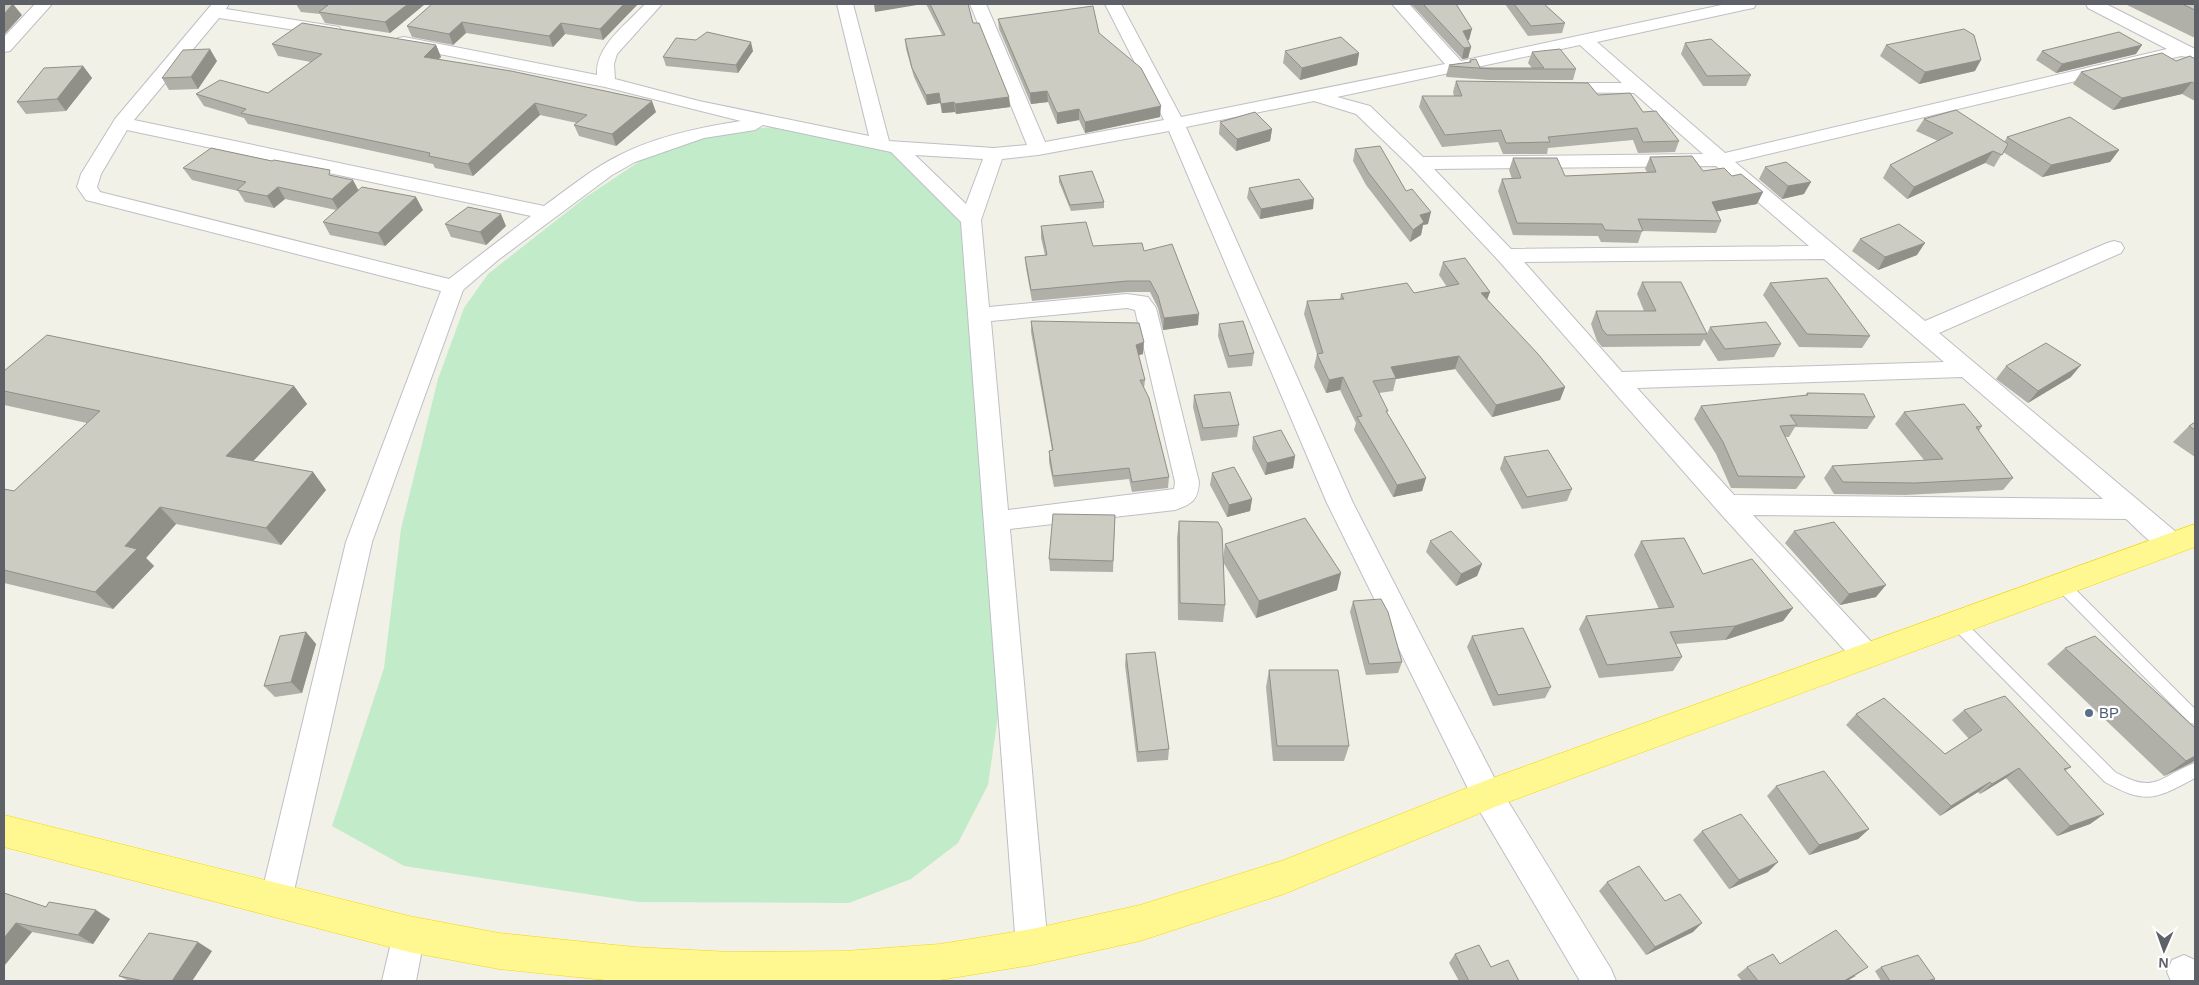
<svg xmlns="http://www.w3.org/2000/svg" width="2199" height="985" viewBox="0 0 2199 985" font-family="Arial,sans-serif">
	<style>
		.green { fill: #c1ebc9 }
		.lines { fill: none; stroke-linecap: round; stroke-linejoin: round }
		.lane-casing { stroke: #bebfc6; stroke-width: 2 }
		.street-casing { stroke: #bebfc6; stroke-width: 2 }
		.highway-casing { stroke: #f8d700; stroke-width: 1 }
		.lane { fill: #fff; fill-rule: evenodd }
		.street { fill: #fff; fill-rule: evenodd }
		.highway { fill: #fff790; fill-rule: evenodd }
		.wall { fill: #b0afa8 }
		.shaded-wall { fill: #908f88 }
		.building { fill: #cdccc3; stroke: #908f88 }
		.service-dot { fill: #5c6f8a; stroke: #fff; stroke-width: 2 }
		.labels { text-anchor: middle; stroke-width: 4.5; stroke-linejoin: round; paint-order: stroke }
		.service-label { font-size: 15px; fill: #4e5e75; stroke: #fff; text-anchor: start }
	</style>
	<rect width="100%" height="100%" fill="#f2f1e7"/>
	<path class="green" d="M772 127 891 152 964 222 1000 702 988 785 958 843 911 879 849 903 639 902 404 866 332 826 384 668 401 529 438 379 464 308 488 274 586 197 652 153 730 131Z"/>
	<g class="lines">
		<g class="lane-casing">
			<path id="lane" d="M2061 579 2066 580 2195 709V724L2190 723 2056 588 2054 584 2056 580Z
				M1957 617 1962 619 2115 772C2156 795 2158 777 2195 763V778C2156 799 2146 805 2105 782L1952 627 1950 623 1952 619Z"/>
		</g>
		<g class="street-casing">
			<path id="street" d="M35 4H52L10 51 4 52V37Z
				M212 4H229L226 9 333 26 339 27 342 31 339 35 333 36 219 18 134 120 544 206C569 188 593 168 620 155 657 136 701 127 741 121L605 87 404 47 398 46 395 42 398 38 404 37 597 75C595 46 627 24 645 4H662L617 54 614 64 615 79 699 101 869 136 837 4H853L889 141 994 148 1027 145 970 4H986L1045 142 1164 120 1105 4H1121L1181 117 1445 64 1392 4H1409L1461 61 1726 4H1756L1754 8 1748 9 1597 42 1725 153 2167 49 2088 8 2086 4H2106L2195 49V58L2181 56 1735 162 1925 321 2107 243 2114 241 2121 243 2124 248 2121 253 1939 333 2182 537 2186 544 2182 551C2161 558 2141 532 2126 519L1753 515 1877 648 1881 656 1877 664 1867 668 1857 664 1719 512 1499 261 1411 167 1356 114 1314 101 1186 127 1353 503 1498 785 1611 969 1616 981H1580L1476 805 1327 503 1169 131 1038 155 1002 159 981 220 989 307 1127 294 1148 297 1156 308 1199 482C1198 500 1192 504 1175 510L1010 529 1048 947 1044 959 1032 963 1020 959 1016 947 961 222 891 152 763 125 755 130 704 138 635 162 612 175 498 260 463 290 372 542 292 900 287 911 276 916 265 911 260 900 346 542 441 291 86 200 77 187 81 174 115 119ZM1580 45 1622 83H1559L1553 84 1550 88 1553 92 1634 93 1703 154 1423 157 1370 106 1337 97ZM127 130 531 216 449 279 100 192 97 187 101 174ZM915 155 983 159 966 204ZM1716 166 1809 246 1511 249 1434 169ZM1824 259 1944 362 1622 372 1524 262ZM1127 308 1135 310 1175 482 1174 489 1008 510 991 321ZM1962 377 2103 499 1734 495 1637 388Z
				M409 918 421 922 425 934 416 981H382L393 934 397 922Z
				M2184 955 2195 960V981H2171L2167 972 2172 960Z"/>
		</g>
		<g class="highway-casing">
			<path id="highway" d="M2195 524V547L1495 807 1284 894 1140 941 1032 965 940 980 615 981 499 969 409 952 4 847V815L409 916 499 933 634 947 731 952 845 951 940 944 1032 929 1140 905 1284 860 1487 780Z"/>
		</g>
		<use href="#lane" class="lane"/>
		<use href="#street" class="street"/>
		<use href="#highway" class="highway"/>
	</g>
	<path class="wall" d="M296 4H425L390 33 325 23 320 14 301 12Z
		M638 4 603 40 565 34 553 47 466 33 453 45 412 37 407 26Z
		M926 4H968L973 23 1009 97 1010 107 956 114 955 112 942 113 940 103 927 105 914 77 906 49 905 39 942 35Z
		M1411 4H1456L1469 40H1467L1471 47 1468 58 1462 59Z
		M1505 4H1544L1565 23 1562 33 1528 36Z
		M2125 4H2195V38Z
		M998 19 1099 33 1160 117 1085 133 1079 120 1057 124 1048 102 1031 104 999 29Z
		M1685 43 1751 75 1746 86H1703L1681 54Z
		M272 44 436 45 441 57 438 59 656 112 616 146 579 136 574 125 577 123 540 115 473 176 435 168 433 164 248 124 244 118 204 106 196 94 268 93 311 62 278 56Z
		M1886 45 1975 71 1919 84 1880 56Z
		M753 51 738 73 666 66 663 57Z
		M1285 51 1359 53 1357 65 1300 80 1283 63Z
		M2042 51 2136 54 2056 73 2036 60Z
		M1532 52 1576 69 1573 80H1489L1447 77 1446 76 1449 65 1469 62 1470 60 1480 68H1532L1528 63Z
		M2195 59V101L2182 94 2113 110 2073 84 2081 72Z
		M217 61 198 89 169 90 162 78Z
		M83 66 92 78 66 111 26 114 17 102Z
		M1456 81 1598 95 1643 112 1679 141 1675 152 1638 153 1633 140 1548 148 1547 154H1503L1498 142 1442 147 1419 107 1422 96H1454L1453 92Z
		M1924 119 2005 141 2007 137 2119 150 2110 162 2042 177 2003 152 1994 167 1985 163 1907 199 1883 178 1890 165 1938 141 1916 131Z
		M1220 122 1272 129 1270 141 1236 151 1219 134Z
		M1355 149 1406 191 1428 224 1423 225 1421 235 1410 242 1366 185 1353 161Z
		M1650 157 1703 171 1757 204 1717 211 1721 221 1716 233 1642 231 1638 243 1601 242 1598 236 1513 235 1498 191 1502 179H1512L1509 170 1513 158 1565 176 1647 172 1645 169Z
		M1765 167 1804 194 1782 199 1759 179Z
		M183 168 333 176 359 190 423 210 385 246 330 235 323 222 336 210 285 199 274 208 245 202 238 191 192 180Z
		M1059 176 1104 202V208L1071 211 1059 182Z
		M1249 188 1313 209 1260 219 1247 198Z
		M445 224 506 226 486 245 451 237Z
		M1041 226 1093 246 1144 251 1198 325 1163 330 1158 308 1150 292H1127L1032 301 1026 268 1025 257 1045 255 1041 238Z
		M1860 239 1917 255 1878 270 1852 251Z
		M1443 262 1490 292 1487 299 1565 387 1560 400 1492 417 1455 369 1396 379 1393 391 1379 393 1387 414 1426 478 1422 491 1393 497 1354 430 1356 423 1340 390 1326 393 1314 367 1317 354 1304 314 1307 301 1340 299 1341 294 1414 293 1447 287 1439 275Z
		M1642 282 1707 334 1710 327 1781 344 1774 357 1718 361 1704 339 1700 346 1602 347 1597 341 1591 324 1596 311H1644L1637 294Z
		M1770 283 1870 336 1862 348 1799 347 1763 295Z
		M1031 321 1143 354 1138 355 1145 380 1144 388 1169 477 1168 488 1132 492 1129 479 1054 487 1049 462V451L1052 450 1031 332Z
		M1219 324 1254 353 1252 366 1228 368 1218 336Z
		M2006 366 2071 377 2028 403 1996 379Z
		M4 371 294 386 307 404 253 461 313 472 326 490 281 545 176 524 146 558 154 566 113 609 4 583V489L14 491 87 423 4 405Z
		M1807 393 1875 417 1867 429 1795 427 1789 437H1785L1805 477 1796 489 1731 488 1716 454 1694 419 1701 406 1805 396Z
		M1194 395 1239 425 1237 437 1201 441 1193 407Z
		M1904 412 1982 426 1979 431 2013 478 2003 490 1905 495 1834 494 1824 478 1832 466 1924 460 1895 424Z
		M2195 422V457L2173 442 2189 426Z
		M1253 437 1295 456 1293 468 1265 475 1252 449Z
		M1504 457 1572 489 1567 501 1522 509 1500 469Z
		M1212 473 1252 499 1250 511 1227 517 1210 485Z
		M1115 515 1113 572 1050 571 1049 559Z
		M1179 521 1223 560 1225 544 1337 590 1256 618 1223 562 1225 605 1223 622 1178 620 1177 538Z
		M1794 531 1876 597 1840 605 1785 543Z
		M1430 541 1482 564 1477 576 1456 586 1426 552Z
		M1641 541 1703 574 1793 608 1783 621 1725 640 1676 644 1682 657 1673 671 1599 678 1579 629 1586 616 1659 609 1634 555Z
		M1353 601 1402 662 1398 673 1366 675 1350 612Z
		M306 632 316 644 302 693 275 697 264 686Z
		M1472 636 1551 687 1545 698 1493 706 1467 647Z
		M2065 648 2193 762 2164 776 2047 664Z
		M1126 654 1169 749 1168 760 1137 762 1125 665Z
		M1269 670 1349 746 1344 761H1273L1266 687Z
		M1964 710 2071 767 2065 771 2104 814 2090 824 2057 836 2006 778 1980 794 1978 792 1940 816 1846 725 1856 714 1945 754 1969 739 1952 720Z
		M1776 786 1869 829 1858 839 1809 855 1767 796Z
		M1702 831 1768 872 1729 889 1693 840Z
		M1607 882 1665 901 1693 932 1646 955 1599 891Z
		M4 893 46 907 110 919 93 944 32 932 4 966Z
		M212 951 192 981H129L119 976Z
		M1455 954 1491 967 1519 981H1459L1449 963Z
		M1780 964 1856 976 1847 981H1742L1737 975 1747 967Z
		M1881 967 1930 981H1881L1875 971Z"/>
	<path class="shaded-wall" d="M4 4H13L22 15 4 35Z
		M408 4H425L390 33 385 22Z
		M624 4H638L603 40 600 29Z
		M874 4H923L875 12Z
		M462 22 466 33 453 45 449 34Z
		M561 23 565 34 553 47 549 36Z
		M1472 29 1469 40 1461 41 1463 31Z
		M751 42 753 51 738 73 736 65Z
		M436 45 441 57 429 68 424 57Z
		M2142 45 2136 54 2056 73 2062 64Z
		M1471 47 1468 58 1462 59 1464 48Z
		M210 49 217 61 198 89 191 77Z
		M1359 53 1357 65 1300 80 1302 68Z
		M1981 60 1975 71 1919 84 1925 72Z
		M83 66 92 78 66 111 57 99Z
		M2192 82 2182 94 2113 110 2122 98Z
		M1047 91 1048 102 1031 104 1030 93Z
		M939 93 940 103 927 105 926 95Z
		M1009 97 1010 107 956 114 955 104Z
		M652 101 656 112 616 146 612 134Z
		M954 102 955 112 942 113 941 104Z
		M535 103 540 115 473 176 468 164Z
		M1161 106 1160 117 1085 133V122Z
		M1079 109V120L1057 124V113Z
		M1272 129 1270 141 1236 151 1237 139Z
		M2119 150 2110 162 2042 177 2051 165Z
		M1993 151 1985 163 1907 199 1914 187Z
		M353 180 360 193 339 211 332 199Z
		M1811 182 1804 194 1782 199 1788 186Z
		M278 187 285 199 274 208 267 196Z
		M1763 192 1757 204 1707 213 1712 202Z
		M416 197 423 210 385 246 378 233Z
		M1314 199 1313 209 1260 219 1261 209Z
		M1431 212 1428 224 1423 225 1421 235 1410 242 1413 230 1420 215Z
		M501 214 506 226 486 245 480 232Z
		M1925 243 1917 255 1878 270 1885 257Z
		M1490 292 1485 305 1481 293Z
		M1199 314 1198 325 1163 330 1164 318Z
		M1144 342 1143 354 1136 356V345Z
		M1459 356 1455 369 1396 379 1391 367Z
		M2081 365 2071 377 2028 403 2038 391Z
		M1343 377 1340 390 1326 393 1329 380Z
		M294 386 307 404 241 474 226 456Z
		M1565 387 1560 400 1492 417 1496 405Z
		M1295 456 1293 468 1265 475 1267 463Z
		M313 472 326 490 281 545 266 528Z
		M1426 478 1422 491 1393 497 1397 485Z
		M1252 499 1250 511 1227 517 1229 505Z
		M160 507 176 524 146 558 154 566 113 609 95 592 125 546Z
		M1482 564 1477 576 1456 586 1461 574Z
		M1341 573 1337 590 1256 618 1259 601Z
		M1886 585 1876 597 1840 605 1849 594Z
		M1793 608 1783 621 1725 640 1735 626Z
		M306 632 316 644 302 693 291 682Z
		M2195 756V760L2193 762 2164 776 2186 761Z
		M2019 768 2006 778 1980 794 1992 784Z
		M1990 782 1978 792 1940 816 1951 806Z
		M2104 814 2090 824 2057 836 2070 826Z
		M1869 829 1858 839 1809 855 1819 845Z
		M1778 862 1768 872 1729 889 1739 880Z
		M96 910 110 919 93 944 78 935Z
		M16 923 32 932 4 966V938Z
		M1702 923 1693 932 1646 955 1655 947Z
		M198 942 212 951 192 981H172Z
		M1868 967 1847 981H1844Z"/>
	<path class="building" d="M4 4H13L4 14Z
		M315 4H408L385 22 319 12 328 5Z
		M432 4H624L600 29 561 23 549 36 462 22 449 34 407 26Z
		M930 4H968L973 23H979L1009 97 955 104 954 102 941 104 939 93 926 95 912 68 905 39 945 35Z
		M1423 4H1456L1472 29 1463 31 1471 47 1464 48Z
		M1514 4H1544L1565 23 1531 26Z
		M2182 4H2195V10Z
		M1093 6 1099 33 1141 68 1161 106 1085 122 1079 109 1057 113 1047 91 1030 93 998 19Z
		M302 23 436 45 424 57 511 71 652 101 612 134 574 125 587 115 535 103 468 164 429 156 430 153 241 113 246 109 196 94 220 80 268 93 322 54 272 44Z
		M1964 29 1974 35 1981 60 1925 72 1886 45Z
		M707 32 751 42 736 65 663 57 676 38 696 40Z
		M2119 32 2142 45 2062 64 2042 51Z
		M1341 37 1359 53 1302 68 1285 51Z
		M1711 39 1751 75 1707 76 1685 43Z
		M210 49 191 77 162 78 183 50Z
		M1560 49 1576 69H1492L1450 66 1449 65 1471 62 1470 60 1476 59 1480 68H1544L1532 52Z
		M2162 53 2176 61 2190 56 2195 59V84L2192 82 2122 98 2081 72Z
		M83 66 57 99 17 102 44 68Z
		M1456 81 1588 83 1598 95 1630 93 1643 112 1656 111 1679 141 1643 142 1637 128 1548 137 1550 142 1506 143 1501 130 1445 135 1422 96H1462Z
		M1956 110 2008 144 2002 155 1993 151 1914 187 1890 165 1953 133 1924 119Z
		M1255 112 1272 129 1237 139 1220 122Z
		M2070 117 2119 150 2051 165 2007 137Z
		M1380 146 1406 191 1412 189 1431 212 1420 215 1424 222 1413 230 1368 172 1355 149Z
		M211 148 272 161 274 160 330 170 329 175 353 180 332 199 278 187 267 196 237 190 246 182 183 168Z
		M1692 156 1703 171 1724 168 1732 176 1741 174 1763 192 1712 202 1721 221 1638 219 1643 231 1605 230 1602 224 1517 223 1502 179 1521 178 1513 158H1557L1565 176 1656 172 1650 157Z
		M1786 162 1811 182 1788 186 1765 167Z
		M1092 171 1104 202 1070 205 1059 176Z
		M1299 179 1314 199 1261 209 1249 188Z
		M362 187 416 197 378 233 323 222Z
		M468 207 501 214 480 232 445 224Z
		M1086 222 1093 246 1142 243 1144 251 1172 244 1199 314 1164 318 1158 296 1150 281H1127L1031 290 1025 257 1047 255 1041 226Z
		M1899 224 1925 243 1885 257 1860 239Z
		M1465 258 1490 292 1481 293 1538 354 1565 387 1496 405 1459 356 1391 367 1396 378 1373 381 1388 411H1386L1426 478 1397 485 1357 417 1362 416 1343 377 1329 380 1317 354 1323 353 1307 301 1344 299 1341 294 1407 283 1414 293 1459 284 1443 262Z
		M1827 278 1870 336 1807 334 1770 283Z
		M1642 282H1681L1707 334 1607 335 1602 329 1596 311H1656Z
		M1031 321 1139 323 1144 342 1136 345 1145 380H1140L1149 398 1169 477 1132 482 1129 468 1053 476 1049 451 1053 450Z
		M1243 321 1254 353 1229 356 1219 324Z
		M1766 322 1781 344 1725 349 1710 327Z
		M47 335 294 386 226 456 313 472 266 528 160 507 125 546 137 549 95 592 4 570V489L14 491 100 411 4 391V371Z
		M2046 343 2081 365 2038 391 2006 366Z
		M1230 392 1239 425 1203 428 1194 395Z
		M1807 393 1864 394 1875 417 1790 415 1797 425 1780 426 1805 477 1738 476 1723 442 1701 406 1808 395Z
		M1964 404 1982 426 1976 427 2013 478 1915 483 1843 482 1832 466 1943 459 1904 412Z
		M2195 422V430L2189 426Z
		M1281 430 1295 456 1267 463 1253 437Z
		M1548 450 1572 489 1527 497 1504 457Z
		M1234 467 1252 499 1229 505 1212 473Z
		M1053 514 1115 515 1113 561 1049 559Z
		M1305 518 1341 573 1259 601 1225 544Z
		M1179 521 1218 522 1222 529 1225 605 1180 603Z
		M1834 522 1886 585 1849 594 1794 531Z
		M1451 531 1482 564 1461 574 1430 541Z
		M1684 538 1703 574 1752 559 1793 608 1735 626 1670 632 1682 657 1607 665 1586 616 1674 607 1641 541Z
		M1381 599 1388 612 1402 662 1369 664 1353 601Z
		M1523 628 1551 687 1498 695 1472 636Z
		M306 632 291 682 264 686 280 636Z
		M2095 636 2195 728V756L2186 761 2065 648Z
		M1155 652 1169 749 1138 752 1126 654Z
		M1269 670H1338L1349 746H1277Z
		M2005 696 2071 767 2064 769 2104 814 2070 826 2019 768 1992 784 1990 782 1951 806 1856 714 1884 698 1945 754 1982 730 1964 710Z
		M1824 771 1869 829 1819 845 1776 786Z
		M1741 814 1778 862 1739 880 1702 831Z
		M1639 866 1665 901 1680 894 1702 923 1655 947 1607 882Z
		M4 893 46 907 49 902 96 910 78 935 16 923 4 938Z
		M1836 930 1868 967 1844 981H1758L1747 967 1773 954 1780 964Z
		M149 933 198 942 172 981H144L119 976Z
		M1479 945 1491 967 1508 960 1519 981H1469L1455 954Z
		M1918 955 1935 979 1926 981H1890L1881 967Z"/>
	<circle class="service-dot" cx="2089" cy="713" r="5"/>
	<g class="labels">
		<g class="service-label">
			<text x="2099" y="718">BP</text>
		</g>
	</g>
	<rect width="2199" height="985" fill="none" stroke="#5e6168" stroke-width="10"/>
	<g transform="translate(2164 950) rotate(182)" stroke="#ffffff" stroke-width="4" paint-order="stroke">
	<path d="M0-4L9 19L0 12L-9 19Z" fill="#5e6168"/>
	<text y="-8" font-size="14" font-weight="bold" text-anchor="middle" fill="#5e6168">N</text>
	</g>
</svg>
